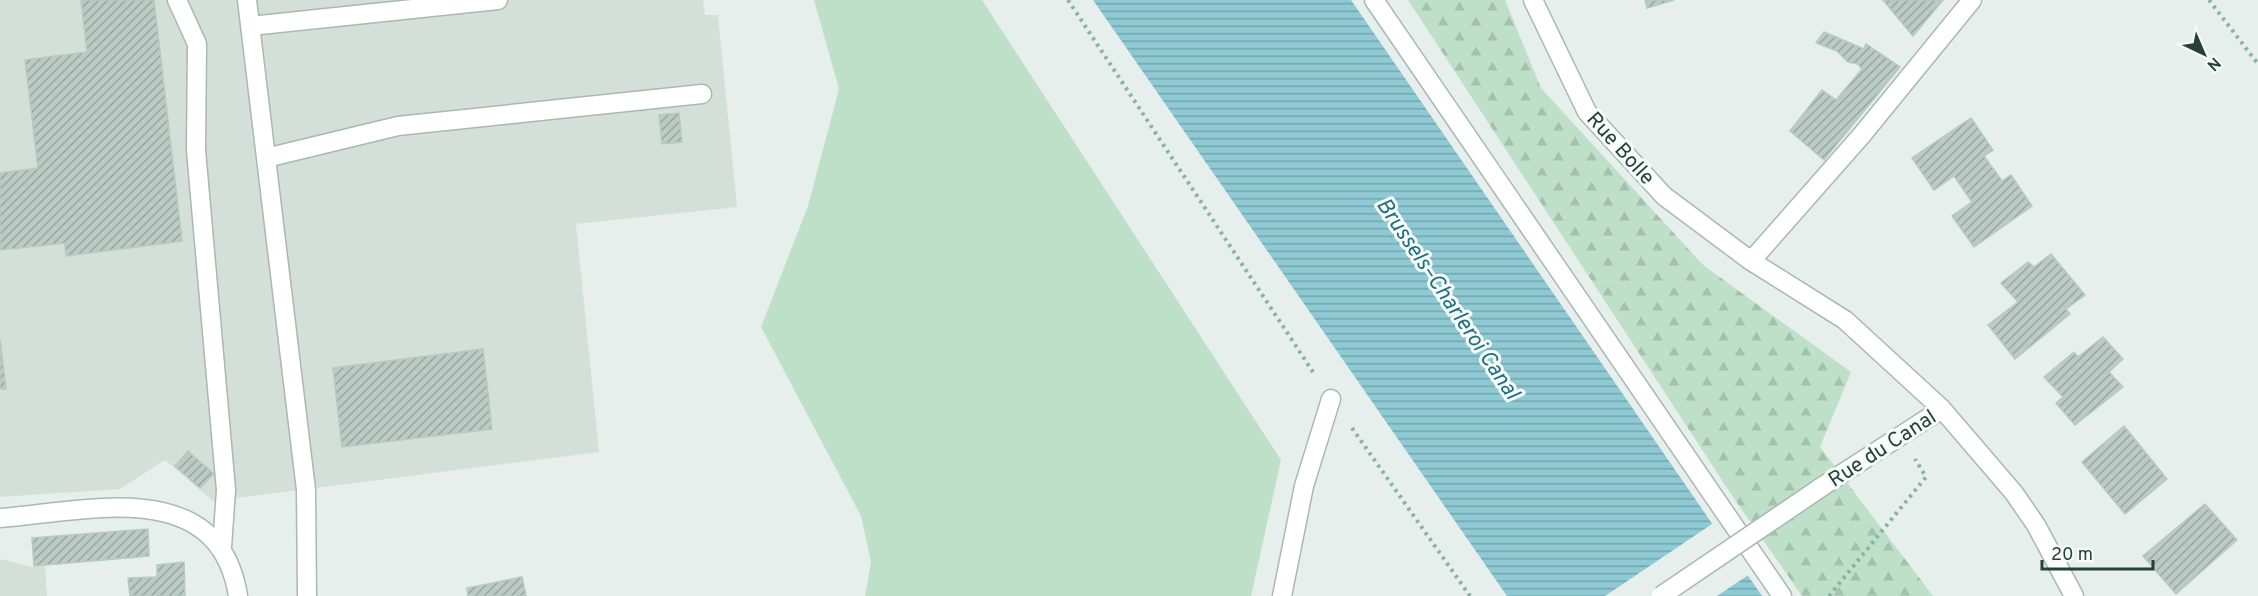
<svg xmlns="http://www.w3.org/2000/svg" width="2258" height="596" viewBox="0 0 2258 596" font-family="Overpass,sans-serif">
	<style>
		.built { fill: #d4dfda }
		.green { fill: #bfe0c8 }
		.forest { fill: url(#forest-firs) }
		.water { fill: url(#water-rules) }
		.pier { fill: #e6efeb }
		.building { fill: url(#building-hatch); stroke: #b8c9c2; stroke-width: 1.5 }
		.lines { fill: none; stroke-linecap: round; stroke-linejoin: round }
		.minor-casing { stroke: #a8b8b2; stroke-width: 21 }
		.path { stroke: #86b3a5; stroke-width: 4; stroke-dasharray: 3 4.5; stroke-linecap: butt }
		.minor { stroke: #fff; stroke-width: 18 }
		.minor-bridge-casing { stroke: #a8b8b2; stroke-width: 21; stroke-linecap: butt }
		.minor-bridge { stroke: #fff; stroke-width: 18 }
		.labels { text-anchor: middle; stroke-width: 6; stroke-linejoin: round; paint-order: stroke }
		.street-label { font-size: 21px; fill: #24423a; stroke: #f7fbf9 }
		.water-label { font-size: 22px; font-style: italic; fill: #1c6f80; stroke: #f7fbf9 }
	</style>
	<defs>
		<pattern id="forest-firs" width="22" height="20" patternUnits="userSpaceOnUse" patternTransform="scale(1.5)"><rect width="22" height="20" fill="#bfe0c8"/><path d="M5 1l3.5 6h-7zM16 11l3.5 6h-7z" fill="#a4c1ad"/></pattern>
		<pattern id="water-rules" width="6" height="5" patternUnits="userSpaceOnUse" patternTransform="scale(1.5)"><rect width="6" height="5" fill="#8ec9d4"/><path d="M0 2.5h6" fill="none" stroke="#74a5ad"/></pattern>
		<pattern id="building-hatch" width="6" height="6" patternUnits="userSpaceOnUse" patternTransform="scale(1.5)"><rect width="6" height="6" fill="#bbcac4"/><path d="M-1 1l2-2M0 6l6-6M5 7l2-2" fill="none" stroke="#98a6a0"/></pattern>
	</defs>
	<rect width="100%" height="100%" fill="#e6efeb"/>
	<path class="built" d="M0 0H703L705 15H718L737 207 576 224 599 452 213 501 165 460 120 489 0 497Z
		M0 559 32 567 45 566 47 596H0Z"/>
	<path class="green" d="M814 0H982L1281 460 1251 596H865L871 562 861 516 761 327 808 206 839 89Z"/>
	<path class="forest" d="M1408 0H1505L1541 88 1703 265 1851 372 1820 447 1933 596H1802L1735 500Z"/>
	<path class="water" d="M1093 0H1351L1762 596H1507Z"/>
	<path class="pier" d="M1715 522 1750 574 1717 596H1605Z"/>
	<path class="building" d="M81 0H154L182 241 66 256 65 243 0 250V173L38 168 25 60 87 52Z
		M1645 0H1674L1647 8Z
		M1883 0H1943L1913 36Z
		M1824 32 1864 49 1866 44 1900 67 1824 160 1790 131 1822 90 1836 100 1862 69 1858 64 1848 62 1837 51 1816 43Z
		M679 113 682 142 662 144 659 115Z
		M1971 118 1993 150 1984 156 2002 181 2011 175 2032 206 1974 247 1952 216 1972 202 1954 176 1934 190 1912 158Z
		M2051 254 2085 295 2066 309 2070 314 2015 359 1988 325 2018 302 2001 283 2028 262 2034 267Z
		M2103 337 2123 359 2109 372 2123 387 2075 425 2056 403 2063 397 2044 377 2074 352 2078 357Z
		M0 339 6 389H0Z
		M483 349 492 429 342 447 333 368Z
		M2124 426 2167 479 2125 514 2082 462Z
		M188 451 214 474 200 488 175 466Z
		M2205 504 2237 540 2176 594 2143 556Z
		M148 529 149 556 34 566 32 538Z
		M184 562 185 596H130L128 578 157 577V565Z
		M522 577 526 596H468L467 588Z"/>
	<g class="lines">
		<g class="minor-casing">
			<path id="minor" d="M177 0 197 44 196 150 226 490 222 547
				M247 0 306 490 307 596
				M1374 0 1782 596
				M1533 0 1587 112 1664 196 1751 261 1845 320 1942 409 2014 493 2036 525 2074 596
				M250 26 498 0
				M266 158 398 126 702 94
				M1751 261 1861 136 1972 0
				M1823 486 1942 409
				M0 518C87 511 219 475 238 596
				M1282 596 1304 486 1331 399"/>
		</g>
		<path class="path" d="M1068 0 1315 375
			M2209 0 2258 64
			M1352 428 1470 596
			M1829 596 1926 477 1915 459"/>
		<use href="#minor" class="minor"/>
		<g class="minor-bridge-casing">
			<path id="minor-bridge" d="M1661 596 1823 486"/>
		</g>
		<use href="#minor-bridge" class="minor-bridge"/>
	</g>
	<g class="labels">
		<g class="street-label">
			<text transform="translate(1621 148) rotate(48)" y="7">Rue Bolle</text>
			<text transform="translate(1882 448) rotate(-33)" y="7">Rue du Canal</text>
		</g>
		<g class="water-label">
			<text transform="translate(1449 298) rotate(56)" y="8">Brussels–Charleroi Canal</text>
		</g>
	</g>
	<g transform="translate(2204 54) rotate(136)" stroke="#f7fbf9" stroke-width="4.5" paint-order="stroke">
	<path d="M0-4.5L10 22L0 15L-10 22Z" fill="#24423a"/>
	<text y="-9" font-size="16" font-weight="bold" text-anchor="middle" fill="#24423a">N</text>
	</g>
	<path d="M2042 560v9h111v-9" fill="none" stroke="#24423a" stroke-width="3"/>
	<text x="2051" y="560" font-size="18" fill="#24423a" stroke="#f7fbf9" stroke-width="4.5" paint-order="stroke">20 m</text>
</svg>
